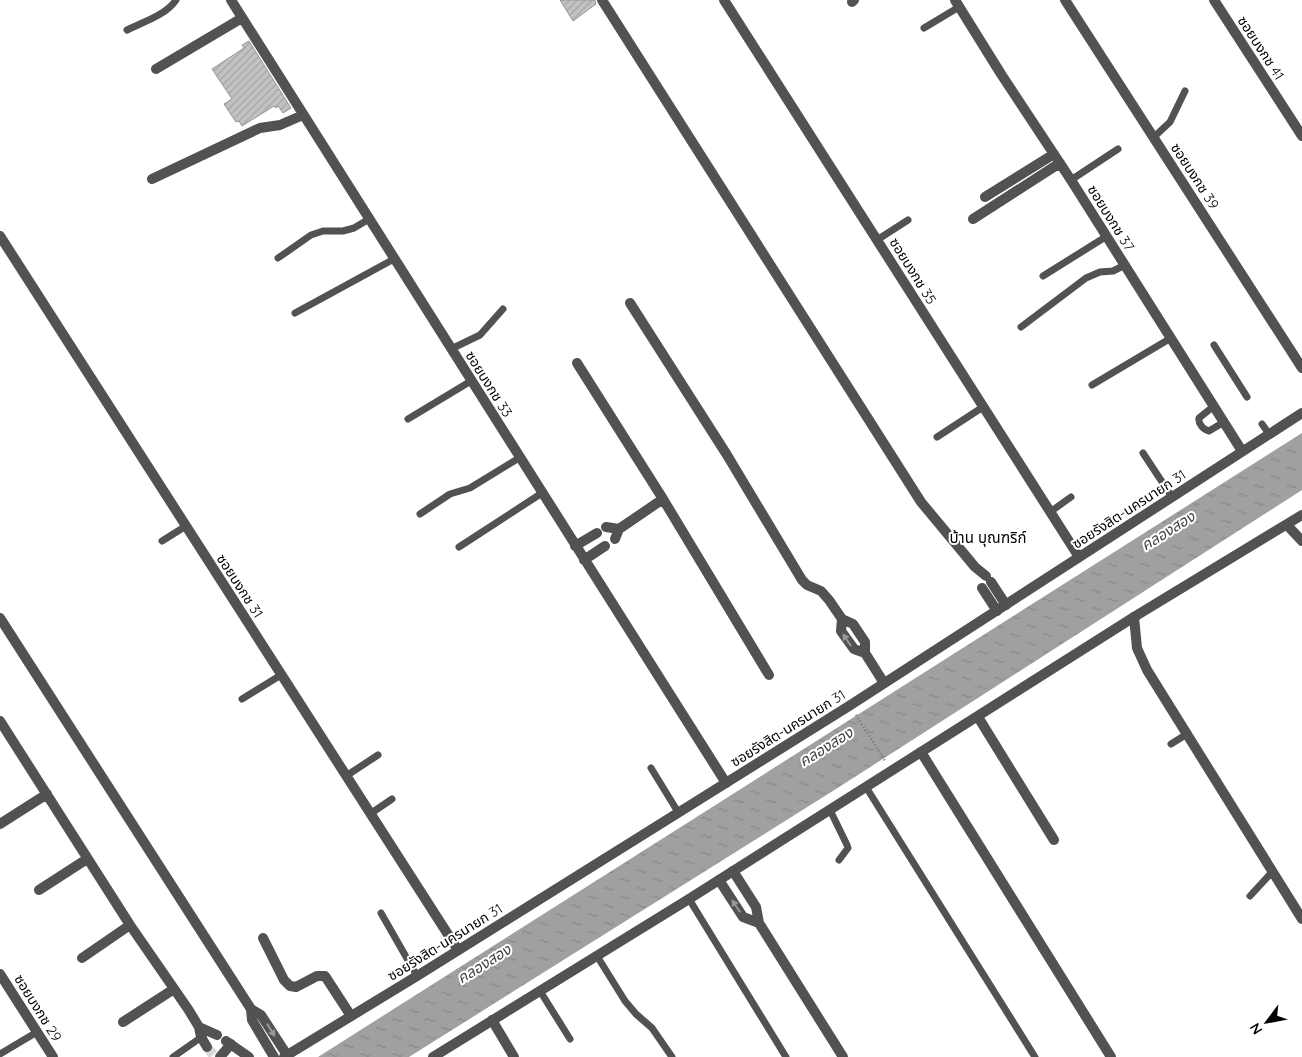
<svg xmlns="http://www.w3.org/2000/svg" width="1302" height="1057" viewBox="0 0 1302 1057" font-family="Quicksand,'Noto Sans Thai',sans-serif">
	<style>
		.water { fill: url(#water-ripples) }
		.building { fill: url(#building-hatch); stroke: #969696 }
		.lines { fill: none; stroke-linecap: round; stroke-linejoin: round }
		.minor-tunnel { stroke: #d9d9d9; stroke-width: 10; stroke-dasharray: 10 5; stroke-linecap: butt }
		.path { stroke: #747474; stroke-width: 2.5; stroke-dasharray: 1 2.5; stroke-linecap: butt }
		.service { stroke: #525252; stroke-width: 7 }
		.minor { stroke: #525252; stroke-width: 10 }
		.tertiary { stroke: #525252; stroke-width: 10 }
		.oneway { fill: #979797 }
		.labels { text-anchor: middle; stroke-width: 4; stroke-linejoin: round; paint-order: stroke }
		.street-label { font-size: 14px; fill: #000; stroke: #fff }
		.water-label { font-size: 15px; font-style: italic; fill: #414141; stroke: #fff }
		.neighbourhood-label { font-size: 15px; fill: #000; stroke: #fff }
	</style>
	<defs>
		<pattern id="water-ripples" width="26" height="14" patternUnits="userSpaceOnUse" patternTransform="scale(1.25)"><rect width="26" height="14" fill="#a0a0a0"/><path d="M2 4q2-2 4 0t4 0M15 11q2-2 4 0t4 0" fill="none" stroke="#888"/></pattern>
		<pattern id="building-hatch" width="6" height="6" patternUnits="userSpaceOnUse" patternTransform="scale(1.25)"><rect width="6" height="6" fill="#c2c2c2"/><path d="M-1 1l2-2M0 6l6-6M5 7l2-2" fill="none" stroke="#a5a5a5"/></pattern>
	</defs>
	<rect width="100%" height="100%" fill="#fff"/>
	<path class="water" d="M1302 433V490L836 789 409 1057H318Z"/>
	<path class="building" d="M560 0H595L596 4 573 21Z
		M249 41 291 108 283 113 278 106 276 108 274 106 242 126 239 121 236 122 224 104 232 99 212 69 244 48 242 45Z"/>
	<g class="lines">
		<path class="minor-tunnel" d="M207 1047 214 1056"/>
		<path class="path" d="M856 715 885 761"/>
		<path class="service" d="M924 28 959 7
			M127 30C143 22 166 15 176 0
			M1154 137 1170 122 1185 91
			M1071 180 1118 149
			M877 240 908 220
			M278 258 311 235 323 231H343L354 228 369 219
			M1043 276 1107 236
			M295 313 394 259
			M1021 327 1086 278 1100 272 1113 271 1125 265
			M1214 345 1247 397
			M451 349 480 335 503 309
			M1092 385 1171 338
			M1214 406 1199 418C1198 423 1203 430 1209 431L1224 422
			M408 419 471 381
			M1262 424 1269 434
			M937 437 983 407
			M1143 453 1172 497
			M1050 512 1071 497
			M420 514 450 494 470 488 519 458
			M162 541 186 526
			M459 547 542 493
			M242 699 281 675
			M1171 744 1187 734
			M651 768 678 812
			M346 776 378 755
			M866 787 1035 1057
			M830 810 847 845 848 848 839 860
			M370 814 392 799
			M1250 896 1272 872
			M689 899 786 1057
			M381 913 417 976
			M597 956 625 1001 636 1014 652 1028 672 1057
			M540 991 570 1039
			M0 1054 37 1032
			M173 1057 203 1036"/>
		<path class="minor" d="M231 0 726 783
			M602 0 921 502 975 567 986 576
			M724 0 1079 557
			M955 0 1001 74 1071 180 1242 451
			M1065 0 1302 368
			M1214 0 1302 136
			M852 2 854 0
			M156 69 242 18
			M152 179 260 128 280 125 303 115
			M985 197 1054 154
			M973 219 1060 163
			M0 236 458 950
			M630 303 727 455 802 580 807 585 821 591 829 600 842 619 853 624 865 642V653L884 683
			M577 363 663 499
			M1287 525 1302 541
			M606 527 619 529 615 539
			M619 529 663 499 769 675
			M575 546 597 533
			M584 560 605 546
			M991 582 1006 605
			M982 588 997 611
			M1134 617 1137 648 1147 670 1302 919
			M0 618 251 1009 261 1015 287 1055
			M842 619 841 631 854 649 865 653
			M978 717 1054 840
			M0 721 130 925 188 1009 199 1027 201 1037 207 1047
			M921 752 1111 1057
			M0 824 47 794
			M733 871 756 907 759 923 843 1057
			M719 880 743 917 759 923
			M39 890 87 859
			M263 938 284 980 290 986 296 987 317 976H325L351 1016
			M82 958 130 925
			M0 974 53 1057
			M251 1009 252 1020 274 1057
			M492 1020 514 1057
			M123 1022 174 989
			M199 1027 217 1035
			M226 1041 249 1057
			M220 1057 231 1044"/>
		<path class="tertiary" d="M284 1057 417 976 849 706 1302 413
			M433 1057 689 899 1134 617 1302 515"/>
	</g>
	<defs><path id="oneway-solid" d="M-6-.8H1V-3.2L6.5 0L1 3.2V.8H-6Z" transform="scale(1.25)"/></defs>
	<g class="oneway">
		<use href="#oneway-solid" transform="translate(847 640) rotate(-124)"/>
		<use href="#oneway-solid" transform="translate(736 906) rotate(-123)"/>
		<use href="#oneway-solid" transform="translate(271 1030) rotate(58)"/>
	</g>
	<g class="labels">
		<g class="street-label">
			<text transform="translate(1261 48) rotate(57)" y="5">ซอยบงกช 41</text>
			<text transform="translate(1195 176) rotate(57)" y="5">ซอยบงกช 39</text>
			<text transform="translate(1111 218) rotate(58)" y="5">ซอยบงกช 37</text>
			<text transform="translate(913 271) rotate(58)" y="5">ซอยบงกช 35</text>
			<text transform="translate(489 384) rotate(58)" y="5">ซอยบงกช 33</text>
			<text transform="translate(1129 509) rotate(-33)" y="5">ซอยรังสิต-นครนายก 31</text>
			<text transform="translate(240 586) rotate(57)" y="5">ซอยบงกช 31</text>
			<text transform="translate(788 728) rotate(-32)" y="5">ซอยรังสิต-นครนายก 31</text>
			<text transform="translate(445 942) rotate(-32)" y="5">ซอยรังสิต-นครนายก 31</text>
			<text transform="translate(38 1008) rotate(58)" y="5">ซอยบงกช 29</text>
		</g>
		<g class="water-label">
			<text transform="translate(1168 531) rotate(-32)" y="5">คลองสอง</text>
			<text transform="translate(826 747) rotate(-32)" y="5">คลองสอง</text>
			<text transform="translate(484 964) rotate(-32)" y="5">คลองสอง</text>
		</g>
		<g class="neighbourhood-label">
			<text x="988" y="543">บ้าน บุณฑริก์</text>
		</g>
	</g>
	<g transform="translate(1267 1022) rotate(238)" stroke="#ffffff" stroke-width="4" paint-order="stroke">
	<path d="M0-4L9 19L0 12L-9 19Z" fill="#000000"/>
	<text y="-8" font-size="14" font-weight="bold" text-anchor="middle" fill="#000000">N</text>
	</g>
</svg>
